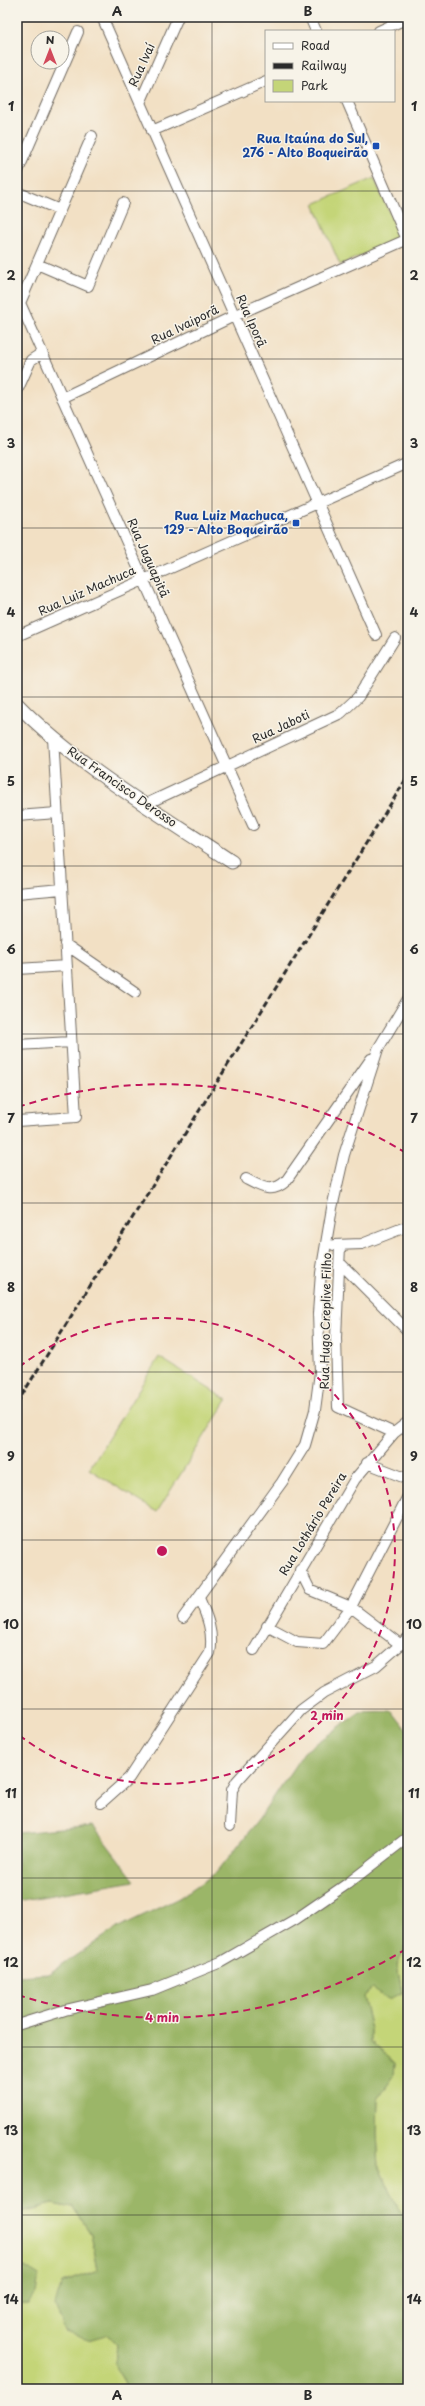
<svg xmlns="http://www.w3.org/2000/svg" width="425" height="2406" viewBox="0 0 425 2406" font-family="'Playpen Sans',sans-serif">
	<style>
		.green { fill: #c4d578; stroke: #788052 }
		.forest { fill: #9bb668; stroke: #63704a }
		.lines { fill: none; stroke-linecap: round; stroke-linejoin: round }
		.minor-casing { stroke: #716a61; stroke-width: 12 }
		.tertiary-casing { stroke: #716a61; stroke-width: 15 }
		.minor { stroke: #fff; stroke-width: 10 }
		.tertiary { stroke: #fff; stroke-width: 13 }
		.rail { stroke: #2b2b2b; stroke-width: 3; stroke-dasharray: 6 3; stroke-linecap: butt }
		.grid { fill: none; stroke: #2b2b2b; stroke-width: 1; stroke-opacity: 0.55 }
		.ring { fill: none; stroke: #c2185b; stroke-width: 2; stroke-dasharray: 7 5 }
		.transit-dot { fill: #1a4fb4; stroke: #f7f3e8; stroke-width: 1.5 }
		.labels { text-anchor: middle; stroke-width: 3; stroke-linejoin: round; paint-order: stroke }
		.street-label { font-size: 12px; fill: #2b2b2b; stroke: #f7f3e8 }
		.transit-label { font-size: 12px; font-weight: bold; fill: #164399; stroke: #f7f3e8; text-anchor: end }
		.centre { fill: #c2185b; stroke: #f7f3e8; stroke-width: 2 }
		.ring-label { font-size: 12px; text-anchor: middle; font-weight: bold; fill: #c2185b; stroke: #f7f3e8; stroke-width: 3; stroke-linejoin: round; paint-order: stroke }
		.neatline { fill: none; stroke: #2b2b2b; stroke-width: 1.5 }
		.grid-label { font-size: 13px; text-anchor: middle; font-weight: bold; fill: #2b2b2b }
	</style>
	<rect width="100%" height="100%" fill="#f7f3e8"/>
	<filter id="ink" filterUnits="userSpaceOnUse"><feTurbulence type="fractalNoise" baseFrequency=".025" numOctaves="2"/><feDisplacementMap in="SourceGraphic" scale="8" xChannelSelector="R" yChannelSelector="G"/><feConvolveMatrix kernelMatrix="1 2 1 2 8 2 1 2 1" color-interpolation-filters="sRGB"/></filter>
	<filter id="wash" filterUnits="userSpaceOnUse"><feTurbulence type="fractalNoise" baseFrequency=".012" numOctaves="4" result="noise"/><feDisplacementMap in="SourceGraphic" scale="16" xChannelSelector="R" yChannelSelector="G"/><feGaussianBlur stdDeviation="0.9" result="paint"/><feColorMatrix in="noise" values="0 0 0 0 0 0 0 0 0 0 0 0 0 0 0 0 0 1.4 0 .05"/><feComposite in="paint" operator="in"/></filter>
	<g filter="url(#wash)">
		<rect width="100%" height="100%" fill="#f2e0c4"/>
		<path class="green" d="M374 178 401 238 340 265 314 204Z
			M159 1357 227 1400 157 1512 89 1469Z
			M408 1940V2227L379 2168 377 2133 378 2098 394 2076 395 2063 371 2042V2029L363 1997 373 1988 402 1993 397 1965Z
			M53 2204 74 2208 91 2234 98 2270 62 2283 88 2340 109 2333 117 2345 115 2363 127 2389H17V2304H28L25 2267 17 2269V2213Z"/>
		<path class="forest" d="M392 1711 408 1732V1940L397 1965 402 1993 388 1999 373 1988 363 1997 371 2029V2042L395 2063 394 2076 378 2098 377 2133 379 2168 408 2227V2389H127L115 2363 117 2345 109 2334 88 2340 65 2332 55 2305 62 2283 98 2270 91 2234 74 2208 53 2204 17 2213V1976L48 1974 117 1928 179 1898 217 1872 259 1819 304 1752 360 1712Z
			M93 1826 135 1881 17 1901V1833Z
			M25 2267 39 2276 36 2293 28 2304H17V2269Z"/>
	</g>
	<g filter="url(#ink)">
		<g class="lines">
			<g class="minor-casing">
				<path id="minor" d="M102 17 376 635
					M310 17 316 31
					M379 31 408 18
					M347 101 408 242
					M140 103 178 17
					M152 131 266 81
					M17 173 78 32
					M17 192 60 210
					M37 264 88 286 123 203
					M17 302 20 303 253 825
					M20 303 92 136
					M17 391 31 360 42 353
					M62 398 234 316 408 239
					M17 636 408 463
					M146 804 341 713 358 697 395 638
					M17 816 57 813
					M17 893 62 889
					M65 944 135 992
					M17 969 67 966
					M17 1045 71 1042
					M17 1121 76 1117 53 738
					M246 1179C261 1187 272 1194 286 1181L371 1059
					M334 1245 362 1244 408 1226
					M340 1246 336 1338 338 1407 394 1433
					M340 1263 408 1331
					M367 1463 408 1479
					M300 1570 310 1590 351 1607 401 1645
					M183 1618 282 1482 305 1445 315 1410 320 1372 318 1313 321 1273 332 1208 344 1155 378 1049 408 999
					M267 1626 297 1642 323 1644 351 1607 408 1496
					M254 1650 355 1479 394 1433 408 1422
					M101 1803 129 1778 210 1653C214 1633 207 1616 199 1598
					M230 1826 232 1790 237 1781 301 1710 324 1693 376 1666 408 1638
					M17 2025 65 2010 152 1990 221 1962 296 1919 347 1884 408 1837"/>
			</g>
			<g class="tertiary-casing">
				<path id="tertiary" d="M17 704C77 766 160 814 232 862"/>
			</g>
			<use href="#minor" class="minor"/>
			<use href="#tertiary" class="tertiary"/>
			<path class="rail" d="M17 1403 408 776"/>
		</g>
	</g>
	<path class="grid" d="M212 17V2389M17 191H408M17 359H408M17 528H408M17 697H408M17 866H408M17 1034H408M17 1203H408M17 1372H408M17 1540H408M17 1709H408M17 1878H408M17 2047H408M17 2215H408"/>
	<g class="ring">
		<path d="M19 1367A233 233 0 1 1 19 1735"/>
		<path d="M406 1949A467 467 0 0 1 18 1995M18 1107A467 467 0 0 1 406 1153"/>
	</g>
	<g class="transit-dot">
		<rect x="372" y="142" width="8" height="8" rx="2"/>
		<rect x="292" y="519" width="8" height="8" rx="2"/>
	</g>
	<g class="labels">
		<g class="street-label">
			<text transform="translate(142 65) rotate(-66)" y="4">Rua Ivaí</text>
			<text transform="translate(251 321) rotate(66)" y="4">Rua Iporã</text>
			<text transform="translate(185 325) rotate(-26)" y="4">Rua Ivaiporã</text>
			<text transform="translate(148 558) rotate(66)" y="4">Rua Jaguapitã</text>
			<text transform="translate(87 591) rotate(-24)" y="4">Rua Luiz Machuca</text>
			<text transform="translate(281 727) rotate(-25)" y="4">Rua Jaboti</text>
			<text transform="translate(122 787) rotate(35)" y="4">Rua Francisco Derosso</text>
			<text transform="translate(326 1321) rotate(-89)" y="4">Rua Hugo Creplive Filho</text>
			<text transform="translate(313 1524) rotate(-59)" y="4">Rua Lothário Pereira</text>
		</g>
		<g class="transit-label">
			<text x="368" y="143">Rua Itaúna do Sul,<tspan x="368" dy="14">276 - Alto Boqueirão</tspan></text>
			<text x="288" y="520">Rua Luiz Machuca,<tspan x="288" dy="14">129 - Alto Boqueirão</tspan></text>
		</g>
	</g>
	<circle cx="162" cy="1551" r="6" class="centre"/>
	<g class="ring-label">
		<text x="327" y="1720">2 min</text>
		<text x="162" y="2022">4 min</text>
	</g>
	<rect width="425" height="2406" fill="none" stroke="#f7f3e8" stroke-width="44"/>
	<rect x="265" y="30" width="130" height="72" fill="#f7f3e8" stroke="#a5a39c"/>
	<rect x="273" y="43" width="20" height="6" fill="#ffffff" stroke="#a5a39c"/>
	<text x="301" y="50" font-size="12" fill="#2b2b2b">Road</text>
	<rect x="273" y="63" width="20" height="6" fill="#2b2b2b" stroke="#a5a39c"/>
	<text x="301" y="70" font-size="12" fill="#2b2b2b">Railway</text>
	<rect x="273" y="80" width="20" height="12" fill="#c4d578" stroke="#a5a39c"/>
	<text x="301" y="90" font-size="12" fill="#2b2b2b">Park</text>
	<g transform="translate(50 50)"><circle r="19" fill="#f7f3e8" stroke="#a5a39c"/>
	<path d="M0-3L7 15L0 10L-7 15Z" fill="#d1495b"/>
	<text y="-6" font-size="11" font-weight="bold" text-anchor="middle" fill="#2b2b2b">N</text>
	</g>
	<rect x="22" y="22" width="381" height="2362" class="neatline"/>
	<g class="grid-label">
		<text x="117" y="16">A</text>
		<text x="308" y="16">B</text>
		<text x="11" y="111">1</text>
		<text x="414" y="111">1</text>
		<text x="11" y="280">2</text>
		<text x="414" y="280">2</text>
		<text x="11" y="448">3</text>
		<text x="414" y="448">3</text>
		<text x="11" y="617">4</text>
		<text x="414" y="617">4</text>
		<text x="11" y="786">5</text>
		<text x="414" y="786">5</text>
		<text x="11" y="954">6</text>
		<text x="414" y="954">6</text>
		<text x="11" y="1123">7</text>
		<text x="414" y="1123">7</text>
		<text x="11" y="1292">8</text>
		<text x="414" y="1292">8</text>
		<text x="11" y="1461">9</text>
		<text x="414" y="1461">9</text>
		<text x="11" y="1629">10</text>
		<text x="414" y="1629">10</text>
		<text x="11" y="1798">11</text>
		<text x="414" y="1798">11</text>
		<text x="11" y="1967">12</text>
		<text x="414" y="1967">12</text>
		<text x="11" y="2135">13</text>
		<text x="414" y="2135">13</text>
		<text x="11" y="2304">14</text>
		<text x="414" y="2304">14</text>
		<text x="117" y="2400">A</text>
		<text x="308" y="2400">B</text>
	</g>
</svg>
